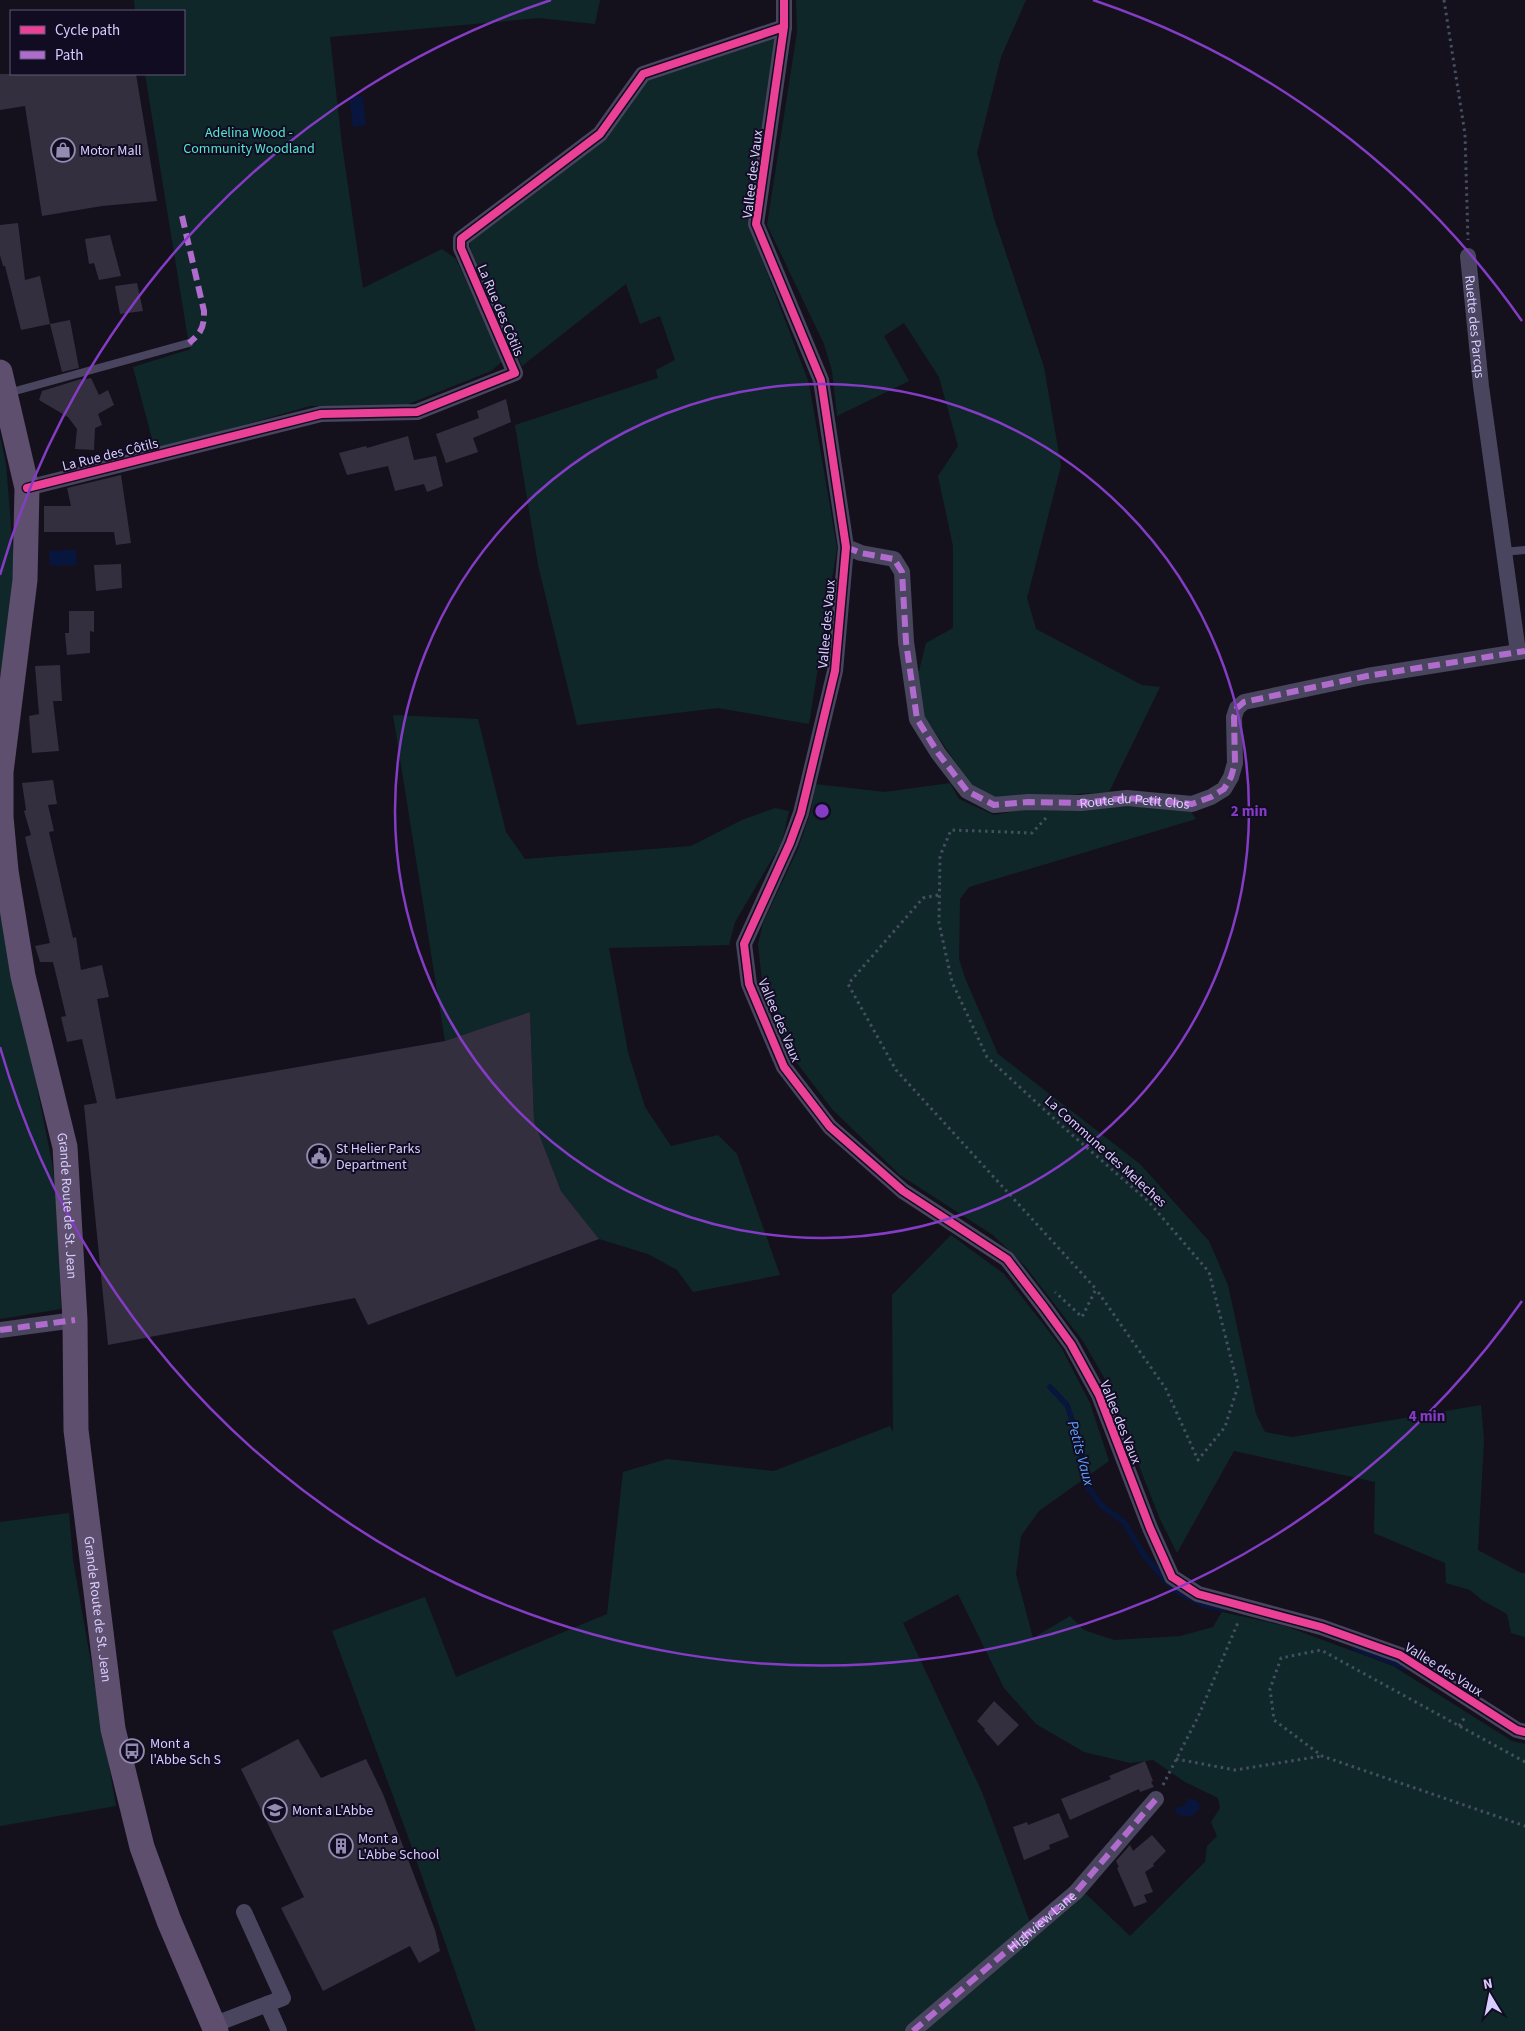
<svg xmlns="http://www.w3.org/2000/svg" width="1525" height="2031" viewBox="0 0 1525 2031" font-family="'Source Sans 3',sans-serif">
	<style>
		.green { fill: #10272a }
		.water { fill: #08163e }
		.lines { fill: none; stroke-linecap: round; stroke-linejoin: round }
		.stream { stroke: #08163e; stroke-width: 5.5 }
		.building { fill: #332f3f }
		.path { stroke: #444f5f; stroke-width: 3; stroke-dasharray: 2.5 4; stroke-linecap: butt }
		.service { stroke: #49455e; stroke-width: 8 }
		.minor { stroke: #49455e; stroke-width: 16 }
		.primary { stroke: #5f4f6f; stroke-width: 25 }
		.quiet { stroke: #b06ccc; stroke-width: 6; stroke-dasharray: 12 6; stroke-linecap: butt }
		.cycleway-casing { stroke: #120c22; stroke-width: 11 }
		.cycleway { stroke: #ea4096; stroke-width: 8 }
		.ring { fill: none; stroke: #843cc5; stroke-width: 2.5 }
		.labels { text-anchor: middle; stroke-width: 4; stroke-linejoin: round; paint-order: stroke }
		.park-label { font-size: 14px; fill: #53e5d0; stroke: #120c22 }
		.poi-label { font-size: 14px; fill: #d8cdff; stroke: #120c22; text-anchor: start }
		.street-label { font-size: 14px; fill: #d8cdff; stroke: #120c22 }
		.water-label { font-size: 15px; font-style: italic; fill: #5ba2ff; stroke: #120c22 }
		.centre { fill: #843cc5; stroke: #120c22; stroke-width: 2.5 }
		.ring-label { font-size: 15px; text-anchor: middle; font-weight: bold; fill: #843cc5; stroke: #120c22; stroke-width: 4; stroke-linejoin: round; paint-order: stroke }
	</style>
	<rect width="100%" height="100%" fill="#14111d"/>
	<path class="green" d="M134 0H600L595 24 539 18 330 37 342 145 363 288 442 249 456 259 503 361 491 371 401 407 310 406 155 450 133 367 191 349 188 339 145 74H184V11H135Z
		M796 0H1026L1001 57 977 153 994 218 1044 367 1061 466 1027 598 1036 629 1142 685 1160 687 1109 792 995 799 973 788 924 716 914 672 919 671 926 643 953 628V546L938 476 958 446 939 377 904 323 884 336 909 381 837 416 832 371 824 344 767 225 797 32Z
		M777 36 748 223 809 383 837 548 809 724 718 708 577 725 538 565 515 425 658 378 656 370 675 360 660 316 640 324 626 284 522 366 472 256 469 240 605 139 648 79Z
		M0 436 6 464 14 564 0 703Z
		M393 715 478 719 506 832 525 859 691 846 742 820 775 808 789 811 782 842 735 922 729 945 609 948 628 1052 645 1107 671 1146 718 1135 737 1154 780 1275 693 1292 677 1270 648 1254 599 1239 561 1191 534 1121 530 1012 445 1041Z
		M950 783 959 799 994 815 1023 810 1124 806 1190 810 1196 819 969 887 960 899 959 959 965 978 998 1054 1140 1164 1209 1241 1228 1285 1256 1414 1265 1432 1292 1437 1481 1405 1484 1440 1478 1550 1521 1573H1525V1637L1511 1633 1507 1614 1482 1600 1470 1590 1446 1583 1445 1563 1374 1533 1375 1482 1234 1451 1177 1553 1159 1517 1106 1381 1083 1341 1025 1266 993 1235 900 1175 832 1109 787 1050 762 981 758 944 763 923 798 849 811 811 815 784 885 792Z
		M0 901 52 1163 58 1206 61 1309 0 1319Z
		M951 1235 1004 1274 1061 1347 1090 1403 1109 1461 1039 1511 1021 1536 1016 1574 1033 1638 1070 1616 1084 1630 1114 1640 1180 1636 1213 1627 1222 1612 1285 1626 1393 1666 1512 1741 1525 1744V2031H924L1086 1894 1130 1936 1205 1862 1207 1846 1217 1836 1211 1822 1220 1808 1218 1798 1185 1782 1153 1760 1130 1763 1084 1752 1036 1724 1004 1688 958 1594 903 1623 982 1792 1031 1925 905 2031H476L406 1831 332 1631 425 1597 456 1677 607 1614 623 1472 667 1459 774 1471 890 1426 893 1432 892 1295Z
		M69 1513 73 1560 116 1806 0 1826V1522Z"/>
	<path class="water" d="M363 96 366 125 353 127 349 97Z
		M76 550 77 565 50 566 49 551Z
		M1188 1799H1193L1199 1803V1809C1193 1818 1186 1819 1176 1813L1175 1808 1185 1805Z"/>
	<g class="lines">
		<path class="stream" d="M1050 1387 1067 1405 1082 1449V1467L1087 1486 1102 1506 1124 1522 1142 1552 1163 1578 1178 1592 1204 1605 1224 1609
			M1355 1648 1407 1668"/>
	</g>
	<path class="building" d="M0 74H136L157 201 102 206 42 216 25 106 0 110Z
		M18 223 25 280 40 276 50 324 21 330 5 266H3L0 255V225Z
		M110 235 121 276 99 280 94 263 89 264 85 239Z
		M137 283 143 311 120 314 115 286Z
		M70 320 79 368 62 372 50 324Z
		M91 378 99 395 108 390 114 405 98 414 102 425 95 428 94 450 75 449 77 429 68 417 39 400 42 391 81 379V380Z
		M506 399 511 422 473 438 478 452 446 463 436 434 479 418 477 411Z
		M408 436 414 460 436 456 443 486 427 492 424 484 395 491 388 466 347 475 339 453 366 446 367 448Z
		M121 475 131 543 116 545 114 532H44V506H71L67 488Z
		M121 564 122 588 96 591 94 565Z
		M69 611H94V632L90 631V653L67 655 65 633H69Z
		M60 665 62 701H53L59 751 32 753 29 716 39 714 35 666Z
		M53 780 57 804 48 805 54 831 49 832 73 938 76 937 81 970 102 965 109 997 97 999 116 1099 445 1041 530 1012 534 1121 561 1191 599 1239 368 1325 355 1298 108 1345 84 1105 97 1103 82 1039 67 1042 61 1017 66 1016 53 962H40L35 946 50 943 25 837 31 835 24 811 26 810 22 783Z
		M994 1701 1019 1725 998 1746 984 1730 985 1729 977 1721Z
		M298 1739 321 1778 366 1759 383 1794 435 1930 440 1951 419 1963 410 1946 323 1991 281 1908 304 1897 241 1769Z
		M1145 1761 1153 1781 1151 1782 1154 1787 1140 1792 1139 1789 1070 1820 1061 1799 1111 1779 1109 1776Z
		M1059 1813 1069 1837 1049 1845 1050 1849 1024 1860 1013 1827 1027 1822 1028 1825Z
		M1152 1835 1166 1851 1153 1864 1154 1866 1145 1872 1153 1892 1144 1895 1147 1902 1134 1907 1117 1868 1119 1867 1116 1861 1130 1845 1133 1851Z"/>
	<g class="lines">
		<path class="path" d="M1444 0 1465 134 1468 240
			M1046 818 1032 833 951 830 940 856 939 923 952 982 987 1057 1062 1126 1148 1201 1209 1272 1238 1386 1225 1427 1198 1460 1166 1389 1096 1289
			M938 895 923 898 848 984 896 1070 1096 1289 1082 1317 1055 1292
			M1459 1726 1465 1717
			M1176 1759 1235 1770 1322 1756
			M1525 1762 1321 1650 1281 1658 1270 1689 1274 1720 1322 1756 1525 1826
			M1163 1785 1198 1717 1239 1620"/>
		<path class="service" d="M8 393 189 343
			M1503 552 1525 550"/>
		<g class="minor">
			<path d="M784 0V27L756 224 821 380 846 547 835 671 801 813 790 843 744 944 749 984 784 1067 830 1127 903 1191 1007 1259 1044 1307 1071 1344 1099 1395 1150 1528 1172 1577 1198 1594 1321 1627 1400 1655 1517 1730 1525 1732"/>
			<path id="s1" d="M1468 256 1481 386 1518 652"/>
			<path d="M27 488 321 414 417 412 515 373 461 248V239L600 134 643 74 784 27"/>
			<path id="s2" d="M846 547 861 553 894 559 902 572 906 642 917 719 938 753 967 791 994 805 1028 802 1081 803 1127 798 1192 804 1211 797 1224 789 1231 777 1235 763 1234 717 1237 708 1244 702 1367 676 1525 651"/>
			<path d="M0 1330 75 1320"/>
			<path d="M267 2004 279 2031"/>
			<path d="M213 2025 283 1998 244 1912"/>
			<path id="s3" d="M913 2031 1076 1892 1156 1799"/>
		</g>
		<path class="primary" id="s4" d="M0 372 27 488 25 580 1 772V817L6 871 23 976 65 1147 75 1320 76 1430 113 1729 142 1847 169 1921 216 2031"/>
		<path class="quiet" d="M182 216 204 311C204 328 202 332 189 343
			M846 547 861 553 894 559 902 572 906 642 917 719 938 753 967 791 994 805 1028 802 1081 803 1127 798 1192 804 1211 797 1224 789 1231 777 1235 763 1234 717 1237 708 1244 702 1367 676 1525 651
			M0 1330 75 1320
			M913 2031 1076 1892 1156 1799"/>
		<g class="cycleway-casing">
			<path id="cycleway" d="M784 0V27L756 224 821 380 846 547 835 671 801 813 790 843 744 944 749 984 784 1067 830 1127 903 1191 1007 1259 1044 1307 1071 1344 1099 1395 1150 1528 1172 1577 1198 1594 1321 1627 1400 1655 1517 1730 1525 1732
				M27 488 321 414 417 412 515 373 461 248V239L600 134 643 74 784 27"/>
		</g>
		<use href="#cycleway" class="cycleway"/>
	</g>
	<g class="ring">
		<circle cx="822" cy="811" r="427"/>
		<path d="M1522 1301A855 855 0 0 1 0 1047M0 575A855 855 0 0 1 551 0M1093 0A855 855 0 0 1 1522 321"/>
	</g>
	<defs>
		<g id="shop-ring" transform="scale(1.25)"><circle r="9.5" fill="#120c22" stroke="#938bb0" stroke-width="1.5"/><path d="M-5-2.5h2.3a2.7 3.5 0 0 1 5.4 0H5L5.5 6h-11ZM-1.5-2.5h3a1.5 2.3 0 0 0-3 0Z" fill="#938bb0"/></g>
		<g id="civic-ring" transform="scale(1.25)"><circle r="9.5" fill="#120c22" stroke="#938bb0" stroke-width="1.5"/><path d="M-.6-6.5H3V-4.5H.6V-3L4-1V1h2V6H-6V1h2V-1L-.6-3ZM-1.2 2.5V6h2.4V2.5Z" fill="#938bb0"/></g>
		<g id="bus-ring" transform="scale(1.25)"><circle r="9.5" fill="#120c22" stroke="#938bb0" stroke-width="1.5"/><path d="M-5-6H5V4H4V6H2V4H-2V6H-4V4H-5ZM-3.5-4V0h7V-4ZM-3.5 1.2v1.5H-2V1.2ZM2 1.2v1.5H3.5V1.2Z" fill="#938bb0"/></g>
		<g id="school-ring" transform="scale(1.25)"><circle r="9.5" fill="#120c22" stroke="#938bb0" stroke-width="1.5"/><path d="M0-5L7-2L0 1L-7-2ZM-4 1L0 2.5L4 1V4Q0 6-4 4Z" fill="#938bb0"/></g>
		<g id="building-ring" transform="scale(1.25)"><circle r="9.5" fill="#120c22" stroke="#938bb0" stroke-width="1.5"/><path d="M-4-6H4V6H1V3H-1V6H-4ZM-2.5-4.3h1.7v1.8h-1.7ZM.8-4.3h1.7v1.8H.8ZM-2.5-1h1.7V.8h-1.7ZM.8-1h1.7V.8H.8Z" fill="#938bb0"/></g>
	</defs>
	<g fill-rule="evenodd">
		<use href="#shop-ring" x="63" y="150"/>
		<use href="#civic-ring" x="319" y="1156"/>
		<use href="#bus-ring" x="132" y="1751"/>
		<use href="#school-ring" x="275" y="1810"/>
		<use href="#building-ring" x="341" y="1846"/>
	</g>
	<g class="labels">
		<g class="park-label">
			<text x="249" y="137">Adelina Wood -<tspan x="249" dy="16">Community Woodland</tspan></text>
		</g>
		<g class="poi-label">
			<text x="80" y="155">Motor Mall</text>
			<text x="336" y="1153">St Helier Parks<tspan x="336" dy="16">Department</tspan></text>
			<text x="150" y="1748">Mont a<tspan x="150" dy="16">l'Abbe Sch S</tspan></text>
			<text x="292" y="1815">Mont a L'Abbe</text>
			<text x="358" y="1843">Mont a<tspan x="358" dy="16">L'Abbe School</tspan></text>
		</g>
		<g class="street-label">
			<text transform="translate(752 174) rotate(-83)" y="5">Vallee des Vaux</text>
			<text transform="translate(501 310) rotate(67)" y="5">La Rue des Côtils</text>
			<text dy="5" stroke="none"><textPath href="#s1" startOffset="71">Ruette des Parcqs</textPath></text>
			<text transform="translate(110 454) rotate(-14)" y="5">La Rue des Côtils</text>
			<text transform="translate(826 624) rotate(-85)" y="5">Vallee des Vaux</text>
			<text dy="5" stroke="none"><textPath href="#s2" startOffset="472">Route du Petit Clos</textPath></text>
			<text transform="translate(780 1020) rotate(67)" y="5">Vallee des Vaux</text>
			<text transform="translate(1106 1151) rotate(42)" y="5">La Commune des Meleches</text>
			<text dy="5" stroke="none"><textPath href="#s4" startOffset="845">Grande Route de St. Jean</textPath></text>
			<text transform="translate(1121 1422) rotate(68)" y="5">Vallee des Vaux</text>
			<text dy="5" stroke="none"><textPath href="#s4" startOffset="1250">Grande Route de St. Jean</textPath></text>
			<text transform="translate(1444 1669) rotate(32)" y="5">Vallee des Vaux</text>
			<text dy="5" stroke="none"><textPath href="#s3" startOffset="169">Highview Lane</textPath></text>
		</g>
		<g class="water-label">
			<text transform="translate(1081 1453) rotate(75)" y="5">Petits Vaux</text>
		</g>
	</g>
	<circle cx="822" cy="811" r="8" class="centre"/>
	<g class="ring-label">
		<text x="1249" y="816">2 min</text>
		<text x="1427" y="1421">4 min</text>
	</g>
	<rect x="10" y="10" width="175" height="65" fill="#120c22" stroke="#61597a"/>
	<rect x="20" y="26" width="25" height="8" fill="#ea4096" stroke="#61597a"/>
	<text x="55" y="35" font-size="15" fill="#d8cdff">Cycle path</text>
	<rect x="20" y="51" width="25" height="8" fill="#b06ccc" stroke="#61597a"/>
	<text x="55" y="60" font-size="15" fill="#d8cdff">Path</text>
	<g transform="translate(1490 1996) rotate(350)" stroke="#120c22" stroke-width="4" paint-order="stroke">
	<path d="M0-4L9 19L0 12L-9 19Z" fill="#d8cdff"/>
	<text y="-8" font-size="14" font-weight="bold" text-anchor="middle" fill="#d8cdff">N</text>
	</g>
</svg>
